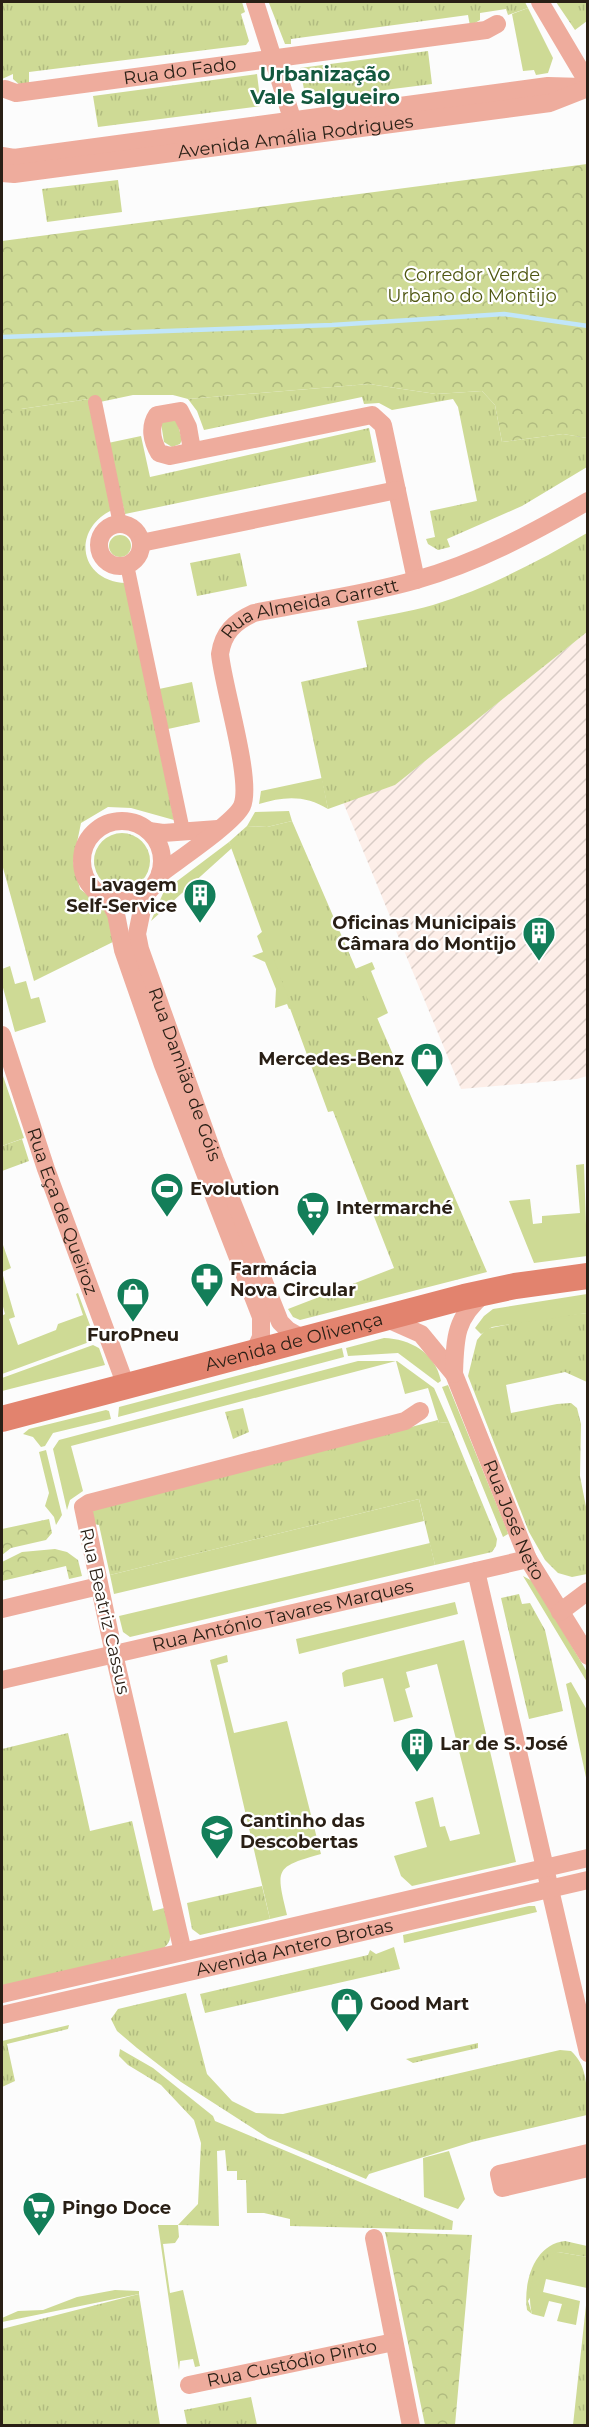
<svg xmlns="http://www.w3.org/2000/svg" width="589" height="2427" viewBox="0 0 589 2427" font-family="Montserrat,sans-serif">
	<style>
		.industrial { fill: url(#industrial-furrows) }
		.grass { fill: url(#grass-tufts) }
		.park { fill: url(#park-crowns) }
		.garden { fill: #ceda95 }
		.lines { fill: none; stroke-linecap: round; stroke-linejoin: round }
		.stream { stroke: #c1e6fa; stroke-width: 4.5 }
		.pedestrian { stroke: #eeac9d; stroke-width: 14 }
		.minor { stroke: #eeac9d; stroke-width: 18 }
		.secondary { stroke: #e2836e; stroke-width: 26 }
		.labels { text-anchor: middle; stroke-width: 4.5; stroke-linejoin: round; paint-order: stroke }
		.street-label { font-size: 18px; fill: #291f15; stroke: #fff }
		.park-label { font-size: 18px; fill: #4f5712; stroke: #fff }
		.poi-label { font-size: 18px; font-weight: bold; fill: #291f15; stroke: #fff; text-anchor: start }
		.neighbourhood-label { font-size: 20px; font-weight: bold; fill: #13583e; stroke: #fff }
	</style>
	<defs>
		<pattern id="industrial-furrows" width="10" height="10" patternUnits="userSpaceOnUse" patternTransform="scale(1.5)"><rect width="10" height="10" fill="#fdeee8"/><path d="M-1 1l2-2M0 10L10 0M9 11l2-2" fill="none" stroke="#d9ccc6"/></pattern>
		<pattern id="grass-tufts" width="24" height="20" patternUnits="userSpaceOnUse" patternTransform="scale(1.5)"><rect width="24" height="20" fill="#ceda95"/><path d="M3 7l-1-3M5 7V3M7 7l1-3M15 17l-1-3M17 17v-4M19 17l1-3" fill="none" stroke="#b1bb80"/></pattern>
		<pattern id="park-crowns" width="20" height="18" patternUnits="userSpaceOnUse" patternTransform="scale(1.5)"><rect width="20" height="18" fill="#ceda95"/><path d="M2 6a3 3 0 1 1 6 0M12 15a3 3 0 1 1 6 0" fill="none" stroke="#b1bb80"/></pattern>
	</defs>
	<rect width="100%" height="100%" fill="#fcfcfc"/>
	<path class="industrial" d="M587 632V1076L577 1079 461 1089 343 802 395 785Z"/>
	<path class="grass" d="M2 2H242L245 12 241 14 249 41 246 45 29 72V85L21 86 13 79V74L2 79Z
		M368 2H525L528 8 508 15 506 9 480 13V20L470 26 468 15 291 39V44H285L269 3Z
		M556 2H587V21L575 30Z
		M428 51 432 84 306 100 300 68Z
		M257 74 261 106 98 127 93 96Z
		M118 180 122 212 47 222 42 189Z
		M2 296 21 409 89 399 112 510C71 530 79 581 126 583L174 820 131 808 108 807 81 823 73 862 80 889 106 909 119 939 34 981 2 864Z
		M369 384 436 394 482 391 495 405 502 442 563 434 587 438V467L522 506 447 539 450 547 438 550 428 544 426 539 435 537 430 511 477 501 458 407 453 399 392 410 379 403 364 404 362 397 204 430 197 411 188 399Z
		M369 428 376 462 125 514 108 443 141 436 150 477Z
		M587 533V632L395 785 328 809 301 682 367 667 357 621C382 616 409 612 433 605 488 588 539 561 587 533Z
		M240 553 247 586 197 596 190 563Z
		M192 682 200 722 168 729 159 689Z
		M292 821 487 1272 300 1320 293 1317 288 1309 394 1268 333 1111 328 1112 229 842 247 826 267 827Z
		M94 861a28 28 0 1 1 56 0a28 28 0 1 1-56 0Z
		M22 1139 29 1161 2 1171V1146Z
		M587 1313V1382L565 1372 506 1385 511 1413 557 1404 571 1403 577 1408 581 1424 580 1476 587 1512V1574L572 1577 558 1573 545 1560 529 1532 468 1376 477 1340 486 1329 538 1318Z
		M243 1408 249 1432 233 1439 225 1412Z
		M438 1420 439 1423 449 1422 497 1539 496 1546 492 1552 435 1565 419 1499 110 1575 99 1525 94 1524 92 1510Z
		M519 1594 522 1604 530 1603 545 1630 563 1711 529 1719 501 1598Z
		M68 1733 90 1831 132 1821 153 1911 164 1908C168 1923 177 1940 162 1949L2 1986V1749Z
		M262 1886 270 1919 200 1935 192 1929 187 1903Z
		M394 1947 400 1969 205 2013 200 1994 368 1955 370 1950 376 1954Z
		M186 1993 207 2074 232 2101 256 2113 283 2114 560 2050 571 2051C589 2067 587 2092 587 2115L472 2142 369 2174 366 2179 268 2138 181 2082 137 2048 117 2031 111 2019 118 2009Z
		M69 2025 68 2029 7 2044 15 2081 2 2087V2041Z
		M478 2043V2048L413 2063 406 2059Z
		M120 2049 153 2068 213 2116 215 2121 453 2221 452 2230 290 2226V2219L264 2213H247L246 2180H237V2171H227L225 2150 217 2151 219 2226 178 2225 198 2204 201 2143 194 2120 161 2085 128 2065 119 2056Z
		M565 2241 587 2246V2257L558 2252 528 2301 532 2314 527 2310C523 2283 534 2244 565 2241Z
		M139 2294 160 2425H2V2329Z
		M587 2296V2425H573Z
		M251 2397 257 2425H187L184 2410Z"/>
	<path class="park" d="M587 164V438L563 434 502 442 495 405 482 391 436 394 369 384 188 399 173 395H133L100 402 89 399 21 409 2 417V241Z
		M49 1519 52 1533 46 1540 11 1548 2 1555V1529Z
		M55 1549 67 1552 78 1560 82 1576 69 1579 66 1566 2 1581V1562L22 1552Z
		M385 2232 472 2235 455 2425H425Z"/>
	<path class="garden" d="M528 8 553 58 548 73 536 75 534 70 523 71 512 14Z
		M176 417 182 440 180 444 172 447 164 442 161 423Z
		M109 546a11 11 0 1 1 22 0a11 11 0 1 1-22 0Z
		M322 778 328 809C306 795 284 796 259 804L261 791Z
		M289 811 292 821 267 827 247 826 255 812Z
		M229 842 232 848 151 921 164 891Z
		M263 931 292 1008 289 1009 287 1004 275 1008 276 989 265 962 252 956 263 952 257 936Z
		M372 962 375 969 371 971 388 1013 376 1019 355 969Z
		M10 966 15 984 26 981 31 999 39 997 46 1022 15 1032 2 984V969Z
		M2 1073 24 1138 2 1146Z
		M584 1164 587 1256 534 1263 509 1201 530 1199 533 1224 542 1223V1216L580 1213 576 1165Z
		M2 1242 11 1268 2 1272 15 1317 9 1319 18 1345 56 1330 58 1324 83 1315 76 1294 78 1293 94 1336 92 1341 2 1374V1316L5 1314 2 1303Z
		M587 1294V1313L492 1327 481 1334 475 1328 484 1316 493 1309Z
		M384 1338C410 1339 435 1352 441 1381L438 1383 398 1353 348 1356 346 1348Z
		M93 1345 99 1348 105 1365 2 1391V1378Z
		M342 1348 344 1357 118 1417 119 1407Z
		M358 1361H397L434 1388 449 1422 439 1423 428 1388 405 1394 396 1361 71 1446 83 1491 70 1500 67 1510 53 1449 59 1440Z
		M448 1385 507 1530 508 1534 503 1537 442 1387Z
		M106 1410 109 1411 111 1419 53 1433 45 1446 41 1447 33 1437 23 1434 29 1429Z
		M46 1450 62 1515 56 1525 54 1517 45 1506 49 1493 39 1452Z
		M419 1499 424 1521 114 1594 110 1575Z
		M430 1543 435 1565 130 1637 123 1632 119 1616Z
		M523 1576 534 1582 587 1672V1682Z
		M455 1602 458 1614 299 1654 296 1639Z
		M464 1640 516 1862 412 1886 401 1876 394 1856 427 1847 415 1802 433 1797 440 1827 445 1826 450 1841 480 1834 437 1664 406 1672 410 1687 405 1689 413 1717 394 1722 383 1678 344 1687 342 1673 346 1670Z
		M227 1655 228 1662 217 1665 234 1733 287 1721 321 1854C274 1867 276 1869 287 1915L270 1919 210 1660Z
		M571 1682 587 1710V1782L566 1684Z
		M529 1906H535L537 1912 404 1943 403 1935Z
		M449 2151 465 2199 458 2209 424 2197 423 2158Z
		M158 2225H178L179 2237 175 2243 163 2244 170 2293 183 2290 200 2366 195 2367 193 2359 180 2361 179 2370Z
		M558 2252 587 2257V2288L546 2279 543 2292 580 2301 576 2325 557 2321 562 2304 549 2301 544 2317 532 2314C526 2291 533 2260 558 2252Z
		M115 2290 139 2291V2294L2 2322V2318L18 2311 43 2310 77 2297Z"/>
	<g class="lines">
		<path class="stream" d="M2 337 332 325 504 314 588 326"/>
		<path class="pedestrian" d="M95 402 120 524
			M127 565 182 826"/>
		<g class="minor">
			<path d="M255 2 296 131"/>
			<path d="M540 2 588 83"/>
			<path id="s1" d="M5 89 16 93 486 30 497 24"/>
			<path d="M2 156 14 158 548 86 583 87"/>
			<path id="s2" d="M2 173 14 174 550 103 588 88"/>
			<path d="M192 450 188 427 180 411 157 415C149 427 152 441 159 453L170 456 372 415 383 425 416 580"/>
			<circle cx="120" cy="545" r="21"/>
			<path d="M141 543 397 490"/>
			<circle cx="122" cy="861" r="40"/>
			<path d="M149 831 163 833 218 829"/>
			<path id="s3" d="M160 874C178 860 234 823 242 806 253 781 223 687 220 654 223 633 234 622 254 613 308 602 364 595 416 580 477 563 533 533 588 501"/>
			<path id="s4" d="M145 895 137 934 140 949 215 1159 280 1322 288 1330 304 1339"/>
			<path d="M108 899 116 914 123 950 163 1065 261 1317V1337L254 1352"/>
			<path id="s5" d="M2 1035 46 1169 126 1386"/>
			<path id="s6" d="M385 1318 421 1334 454 1374 528 1559 588 1656"/>
			<path d="M454 1374C455 1338 455 1318 484 1294"/>
			<path d="M476 1571 588 2053"/>
			<path d="M2 1609 99 1586"/>
			<path d="M560 1612 588 1591"/>
			<path id="s7" d="M2 1680 528 1559"/>
			<path d="M183 1952 114 1654 83 1507 89 1503 405 1421 420 1411"/>
			<path d="M2 1994 588 1858"/>
			<path id="s8" d="M2 2015 588 1880"/>
			<path d="M588 2153 499 2174 502 2188 588 2168"/>
			<path d="M374 2238 411 2426"/>
			<path id="s9" d="M189 2385 394 2342"/>
		</g>
		<path class="secondary" id="s10" d="M2 1419 464 1297 515 1286 588 1276"/>
	</g>
	<defs>
		<g id="building-pin" transform="scale(1.725)"><path d="M0 17L-7.5 6A9.5 9.5 0 1 1 7.5 6Z" fill="#137e59" stroke="#fff"/><path d="M-4-6H4V6H1V3H-1V6H-4ZM-2.5-4.3h1.7v1.8h-1.7ZM.8-4.3h1.7v1.8H.8ZM-2.5-1h1.7V.8h-1.7ZM.8-1h1.7V.8H.8Z" fill="#fff"/></g>
		<g id="shop-pin" transform="scale(1.725)"><path d="M0 17L-7.5 6A9.5 9.5 0 1 1 7.5 6Z" fill="#137e59" stroke="#fff"/><path d="M-5-2.5h2.3a2.7 3.5 0 0 1 5.4 0H5L5.5 6h-11ZM-1.5-2.5h3a1.5 2.3 0 0 0-3 0Z" fill="#fff"/></g>
		<g id="stadium-pin" transform="scale(1.725)"><path d="M0 17L-7.5 6A9.5 9.5 0 1 1 7.5 6Z" fill="#137e59" stroke="#fff"/><path d="M0-5a6.5 5 0 1 0 0 10a6.5 5 0 1 0 0-10ZM-3.5-1.8h7v3.6h-7Z" fill="#fff"/></g>
		<g id="supermarket-pin" transform="scale(1.725)"><path d="M0 17L-7.5 6A9.5 9.5 0 1 1 7.5 6Z" fill="#137e59" stroke="#fff"/><path d="M-6-5.5h2.5l.6 2H6L4.5 2H-2.5L-4.4-4H-6ZM-1.5 3.2a1.3 1.3 0 1 0 .1 0ZM3 3.2a1.3 1.3 0 1 0 .1 0Z" fill="#fff"/></g>
		<g id="pharmacy-pin" transform="scale(1.725)"><path d="M0 17L-7.5 6A9.5 9.5 0 1 1 7.5 6Z" fill="#137e59" stroke="#fff"/><path d="M-2-6h4v4h4v4h-4v4h-4v-4h-4v-4h4Z" fill="#fff"/></g>
		<g id="school-pin" transform="scale(1.725)"><path d="M0 17L-7.5 6A9.5 9.5 0 1 1 7.5 6Z" fill="#137e59" stroke="#fff"/><path d="M0-5L7-2L0 1L-7-2ZM-4 1L0 2.5L4 1V4Q0 6-4 4Z" fill="#fff"/></g>
	</defs>
	<g fill-rule="evenodd">
		<use href="#building-pin" x="200" y="895"/>
		<use href="#building-pin" x="539" y="933"/>
		<use href="#shop-pin" x="427" y="1059"/>
		<use href="#stadium-pin" x="167" y="1189"/>
		<use href="#supermarket-pin" x="313" y="1208"/>
		<use href="#pharmacy-pin" x="207" y="1279"/>
		<use href="#shop-pin" x="133" y="1294"/>
		<use href="#building-pin" x="417" y="1744"/>
		<use href="#school-pin" x="217" y="1831"/>
		<use href="#shop-pin" x="347" y="2004"/>
		<use href="#supermarket-pin" x="39" y="2208"/>
	</g>
	<g class="labels">
		<g class="street-label">
			<text dy="6" stroke="none"><textPath href="#s1" startOffset="177">Rua do Fado</textPath></text>
			<text dy="6" stroke="none"><textPath href="#s2" startOffset="296">Avenida Amália Rodrigues</textPath></text>
			<text dy="6" stroke="none"><textPath href="#s3" startOffset="372">Rua Almeida Garrett</textPath></text>
			<text dy="6" stroke="none"><textPath href="#s4" startOffset="188">Rua Damião de Góis</textPath></text>
			<text dy="6" stroke="none"><textPath href="#s5" startOffset="186">Rua Eça de Queiroz</textPath></text>
			<text dy="6" stroke="none"><textPath href="#s10" startOffset="302">Avenida de Olivença</textPath></text>
			<text dy="6" stroke="none"><textPath href="#s6" startOffset="249">Rua José Neto</textPath></text>
			<text transform="translate(105 1611) rotate(77)" y="6">Rua Beatriz Cassus</text>
			<text dy="6" stroke="none"><textPath href="#s7" startOffset="288">Rua António Tavares Marques</textPath></text>
			<text dy="6" stroke="none"><textPath href="#s8" startOffset="300">Avenida Antero Brotas</textPath></text>
			<text dy="6" stroke="none"><textPath href="#s9" startOffset="105">Rua Custódio Pinto</textPath></text>
		</g>
		<g class="park-label">
			<text x="472" y="281">Corredor Verde<tspan x="472" dy="21">Urbano do Montijo</tspan></text>
		</g>
		<g class="poi-label">
			<text x="177" y="891" text-anchor="end">Lavagem<tspan x="177" dy="21">Self-Service</tspan></text>
			<text x="516" y="929" text-anchor="end">Oficinas Municipais<tspan x="516" dy="21">Câmara do Montijo</tspan></text>
			<text x="404" y="1065" text-anchor="end">Mercedes-Benz</text>
			<text x="190" y="1195">Evolution</text>
			<text x="336" y="1214">Intermarché</text>
			<text x="230" y="1275">Farmácia<tspan x="230" dy="21">Nova Circular</tspan></text>
			<text x="133" y="1341" text-anchor="middle">FuroPneu</text>
			<text x="440" y="1750">Lar de S. José</text>
			<text x="240" y="1827">Cantinho das<tspan x="240" dy="21">Descobertas</tspan></text>
			<text x="370" y="2010">Good Mart</text>
			<text x="62" y="2214">Pingo Doce</text>
		</g>
		<g class="neighbourhood-label">
			<text x="325" y="81">Urbanização<tspan x="325" dy="23">Vale Salgueiro</tspan></text>
		</g>
	</g>
	<rect width="589" height="2427" fill="none" stroke="#291f15" stroke-width="6"/>
</svg>
